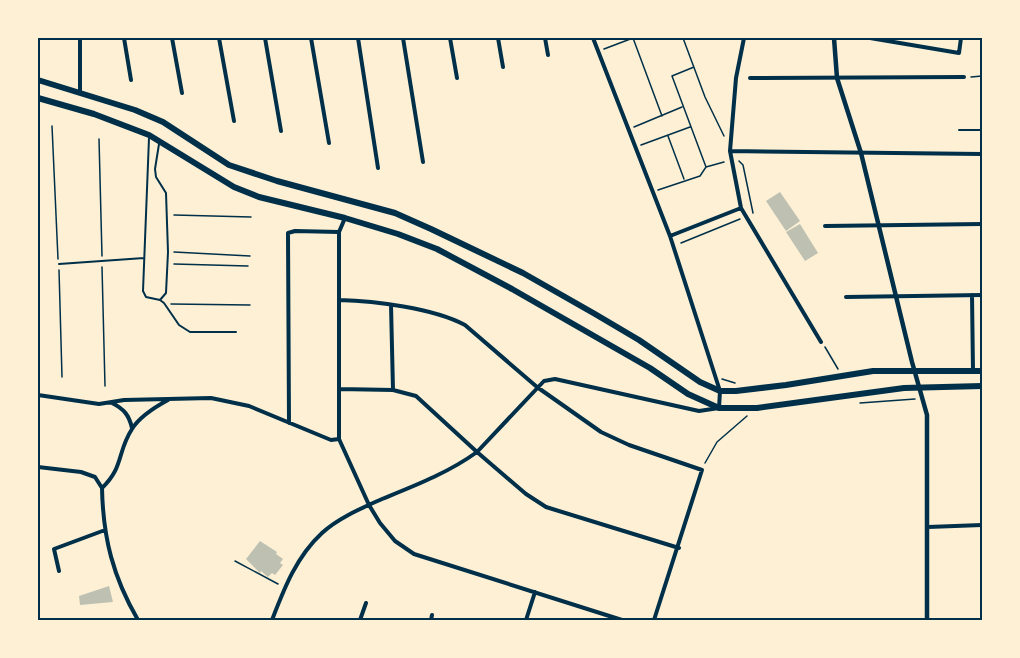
<svg xmlns="http://www.w3.org/2000/svg" width="1020" height="658" viewBox="0 0 1020 658" font-family="'PT Sans Narrow',sans-serif">
	<style>
		.building { fill: #bec0b2 }
		.lines { fill: none; stroke-linecap: round; stroke-linejoin: round }
		.path { stroke: #003049; stroke-width: 1.5 }
		.service { stroke: #003049; stroke-width: 2 }
		.minor { stroke: #003049; stroke-width: 4 }
		.tertiary { stroke: #003049; stroke-width: 4.5 }
		.primary { stroke: #003049; stroke-width: 6 }
		.neatline { fill: none; stroke: #003049; stroke-width: 2 }
	</style>
	<rect width="100%" height="100%" fill="#fdf0d5"/>
	<path class="building" d="M780 192 800 221 786 231 766 201Z
		M800 224 818 253 805 261 786 232Z
		M260 541 277 552 276 554 283 559 280 563 283 565 275 575 272 573 268 577 261 571 260 573 246 559Z
		M109 586 113 602 80 605 79 596Z"/>
	<g class="lines">
		<path class="path" d="M633 38 662 116
			M683 38 705 97 724 136
			M604 49 633 38
			M694 67 672 76 706 167
			M971 77 982 76
			M52 126 58 259
			M634 127 682 107
			M668 136 684 179
			M99 139 102 256
			M641 145 690 127
			M739 161 743 165 753 213
			M658 190 700 176 706 167 724 162
			M174 215 251 217
			M681 243 740 219
			M174 252 250 256
			M174 264 248 266
			M102 267 105 386
			M59 270 62 377
			M171 304 250 305
			M825 347 838 369
			M722 379 735 383
			M860 403 915 399
			M705 463 717 442 747 416
			M235 561 278 584"/>
		<path class="service" d="M959 130H982
			M149 138 143 291 146 297 160 300 164 303 179 325 190 332H236
			M159 144 155 169 156 177 166 193 168 252 166 293 160 300
			M59 264 144 258"/>
		<path class="minor" d="M124 38 131 80
			M172 38 182 93
			M219 38 234 121
			M265 38 281 131
			M311 38 329 143
			M358 38 378 168
			M403 38 423 162
			M450 38 457 78
			M498 38 503 67
			M545 38 548 55
			M744 38 736 78 730 151 741 208 821 342
			M870 38 959 53 961 38
			M750 78 964 77
			M80 93V38
			M730 151 982 154
			M345 218 339 232V439L369 505 380 523 395 541 414 554 622 620
			M825 226 982 224
			M670 236 741 208
			M972 295 973 371
			M846 297 982 295
			M339 300C375 301 433 308 465 325L537 387 601 432 629 445 702 470 654 620
			M391 305 393 390
			M339 389 393 390 416 396 477 452 526 494 546 507 679 548
			M38 395 99 404 124 400 211 398 249 406 331 440 339 439
			M112 403C124 409 129 415 132 428
			M289 423 288 233 295 231 339 232
			M38 467 81 472 95 477 102 488
			M928 527 982 525
			M59 571 54 549 105 530
			M138 620C113 577 103 538 102 488 124 467 117 452 132 429 140 416 155 407 168 400
			M272 620C284 589 296 557 322 533 338 518 362 508 382 499 414 486 448 473 477 452L544 381 555 379 699 411 719 408 720 391 670 236 593 38
			M360 620 366 603
			M431 620 432 615
			M526 620 535 592"/>
		<path class="tertiary" d="M834 38 837 78 861 153 912 362 927 415V620"/>
		<path class="primary" d="M38 80 135 110 163 122 229 165 277 181 395 213 431 229 523 273 595 314 639 340 700 382 720 391H736L786 385 873 371H982
			M38 98 94 114 149 135 234 187 259 197 345 218 398 234 437 249 512 289 650 368 688 394 719 408H757L904 388 982 386"/>
	</g>
	<rect width="1020" height="658" fill="none" stroke="#fdf0d5" stroke-width="78"/>
	<rect x="39" y="39" width="942" height="580" class="neatline"/>
</svg>
